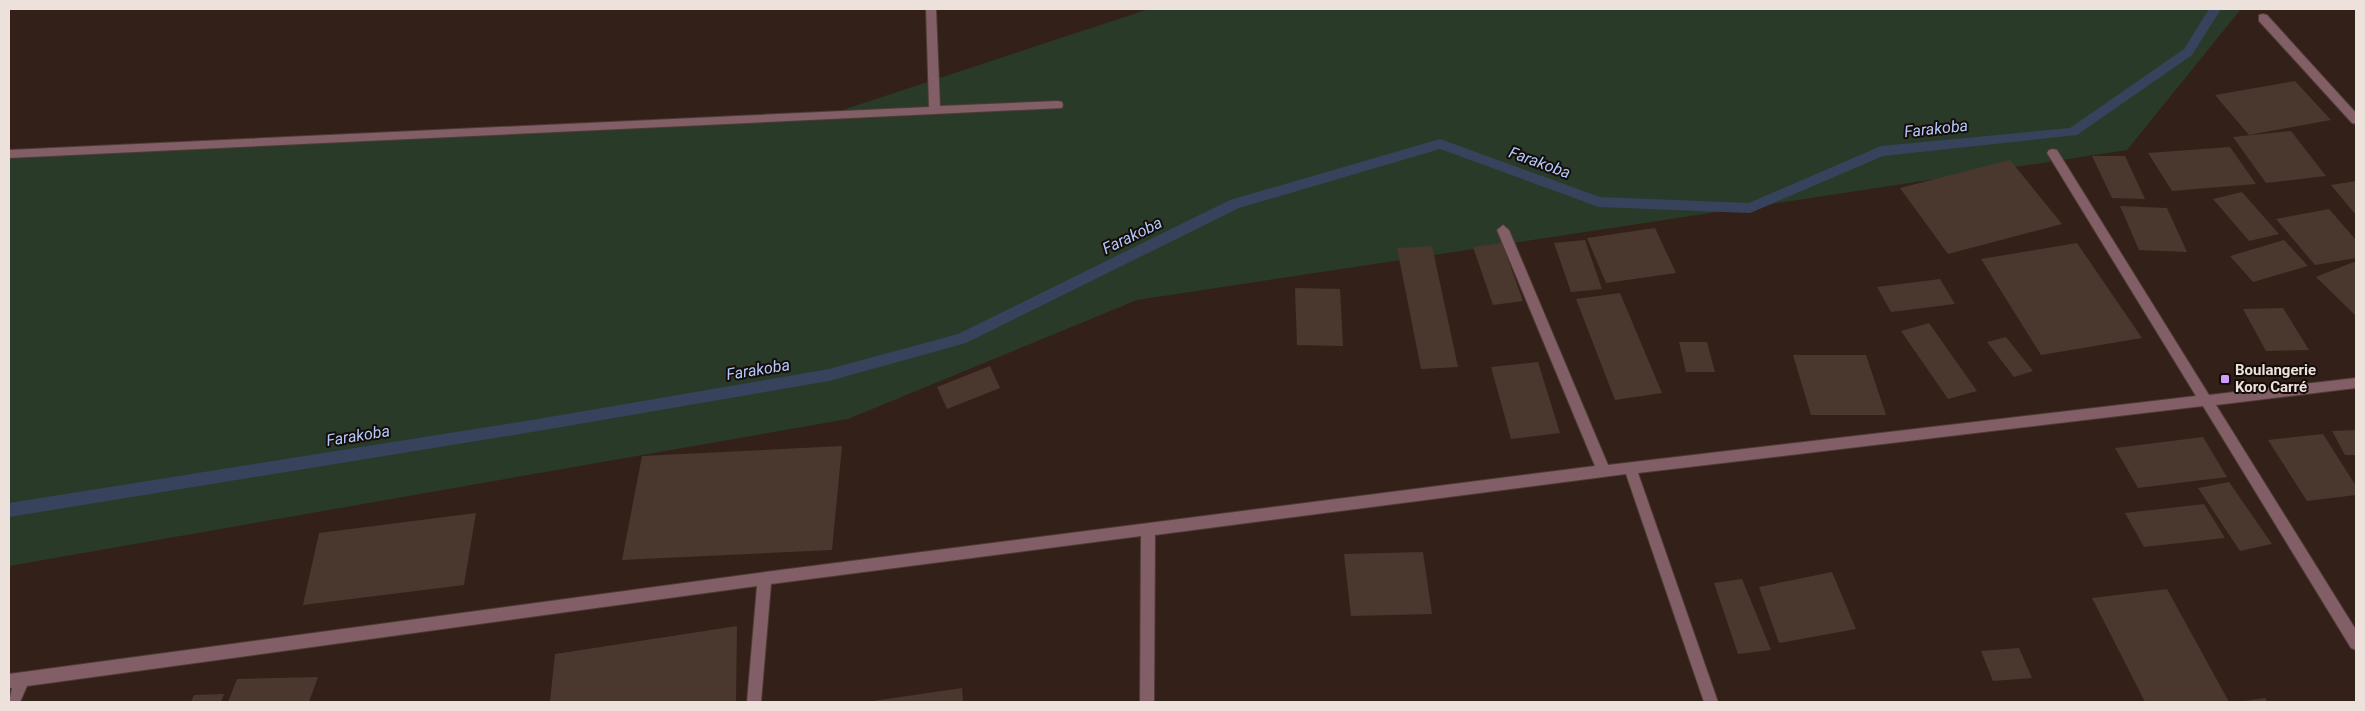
<svg xmlns="http://www.w3.org/2000/svg" width="2365" height="711" viewBox="0 0 2365 711" font-family="Roboto,sans-serif">
	<style>
		.green { fill: #2a3a28 }
		.lines { fill: none; stroke-linecap: round; stroke-linejoin: round }
		.stream { fill: #37435c; fill-rule: evenodd }
		.building { fill: #4a372e }
		.minor-casing { stroke: #4d3c34; stroke-width: 2 }
		.minor { fill: #825e66; fill-rule: evenodd }
		.poi-dot { fill: #d39cfc; stroke: #150d0a; stroke-width: 2 }
		.labels { text-anchor: middle; stroke-width: 4; stroke-linejoin: round; paint-order: stroke }
		.poi-label { font-size: 15px; font-weight: bold; fill: #ede1db; stroke: #150d0a; text-anchor: start }
		.water-label { font-size: 16px; font-style: italic; fill: #b1c9fb; stroke: #150d0a }
	</style>
	<rect width="100%" height="100%" fill="#332119"/>
	<path class="green" d="M1149 9H2241L2127 150 1137 300 848 419 9 566V150L812 120Z"/>
	<g class="lines">
		<path class="stream" d="M2209 9H2221L2192 55 2077 135 1883 156 1750 213 1599 207 1440 149 1239 208 966 343 829 381 532 432 9 517V503L532 420 829 369 958 334 1230 200 1440 139 1600 197 1749 203 1881 146 2070 128 2184 49Z"/>
	</g>
	<path class="building" d="M2295 81 2331 120 2249 135 2215 95Z
		M2291 131 2326 176 2266 183 2233 137Z
		M2230 147 2256 184 2172 191 2148 153Z
		M2092 156H2125L2145 199 2112 198Z
		M2010 160 2062 224 1948 254 1900 188Z
		M2356 181V215L2331 185Z
		M2242 192 2279 234 2249 241 2213 199Z
		M2120 206 2167 208 2187 252 2139 250Z
		M2329 209 2356 240V258L2315 265 2276 219Z
		M1655 228 1676 273 1606 283 1587 238Z
		M1585 240 1602 289 1571 292 1554 243Z
		M2284 240 2308 266 2253 282 2230 256Z
		M1502 243 1523 301 1493 305 1473 247Z
		M2077 243 2142 338 2041 355 1981 259Z
		M1432 246 1458 367 1421 369 1397 248Z
		M2356 261V316L2316 277Z
		M1940 279 1955 304 1891 312 1877 287Z
		M1295 288 1340 289 1343 346 1297 345Z
		M1620 293 1662 393 1615 400 1576 299Z
		M2283 308 2309 350 2266 351 2243 309Z
		M1929 323 1977 391 1948 399 1901 331Z
		M2006 337 2033 371 2014 377 1987 342Z
		M1679 342H1707L1715 372H1686Z
		M1793 355H1866L1886 415H1811Z
		M1538 362 1560 433 1511 439 1491 367Z
		M990 366 1000 388 947 409 937 387Z
		M2356 430V455H2345L2332 431Z
		M2323 434 2356 486V495L2307 501 2268 440Z
		M2203 437 2227 477 2138 488 2115 448Z
		M842 446 832 550 622 560 642 456Z
		M2229 482 2272 544 2240 551 2198 488Z
		M2204 504 2225 538 2144 547 2125 513Z
		M476 513 464 585 303 605 319 533Z
		M1423 552 1432 614 1351 616 1344 554Z
		M1832 572 1856 629 1779 643 1759 587Z
		M1742 579 1771 650 1738 654 1714 583Z
		M2167 589 2229 702H2145L2092 598Z
		M737 626 736 702H550L555 654Z
		M2019 648 2032 678 1993 681 1981 651Z
		M318 677 309 702H228L237 679Z
		M962 688 963 702H873V701Z
		M224 694 221 702H191L194 695Z
		M2265 698 2268 702H2244V701Z"/>
	<g class="lines">
		<g class="minor-casing">
			<path id="minor" d="M926 9H936L940 106 1058 101 1062 102 1063 105 1062 108 9 158V150L929 107Z
				M2263 14 2267 15 2356 113V124L2352 123 2259 21V15Z
				M2053 149 2057 150 2209 395 2356 378V388L2216 405 2356 630V650L2351 648 2203 406 1638 473 1718 702H1704L1626 474 1155 535 1154 702H1140L1141 536 771 584 761 702H747L757 586 27 686 20 702H9L12 688H9V674L765 572 1595 466 1497 230 1503 225 1509 230 1608 465 2196 396 2049 156 2047 153 2049 150Z"/>
		</g>
		<use href="#minor" class="minor"/>
	</g>
	<rect class="poi-dot" x="2220" y="374" width="10" height="10" rx="2.5"/>
	<g class="labels">
		<g class="poi-label">
			<text x="2235" y="375">Boulangerie<tspan x="2235" dy="17">Koro Carré</tspan></text>
		</g>
		<g class="water-label">
			<text transform="translate(1936 128) rotate(-6)" y="6">Farakoba</text>
			<text transform="translate(1540 162) rotate(20)" y="6">Farakoba</text>
			<text transform="translate(1132 235) rotate(-26)" y="6">Farakoba</text>
			<text transform="translate(758 369) rotate(-9)" y="6">Farakoba</text>
			<text transform="translate(358 435) rotate(-9)" y="6">Farakoba</text>
		</g>
	</g>
	<rect width="2365" height="711" fill="none" stroke="#ede1db" stroke-width="20"/>
</svg>
